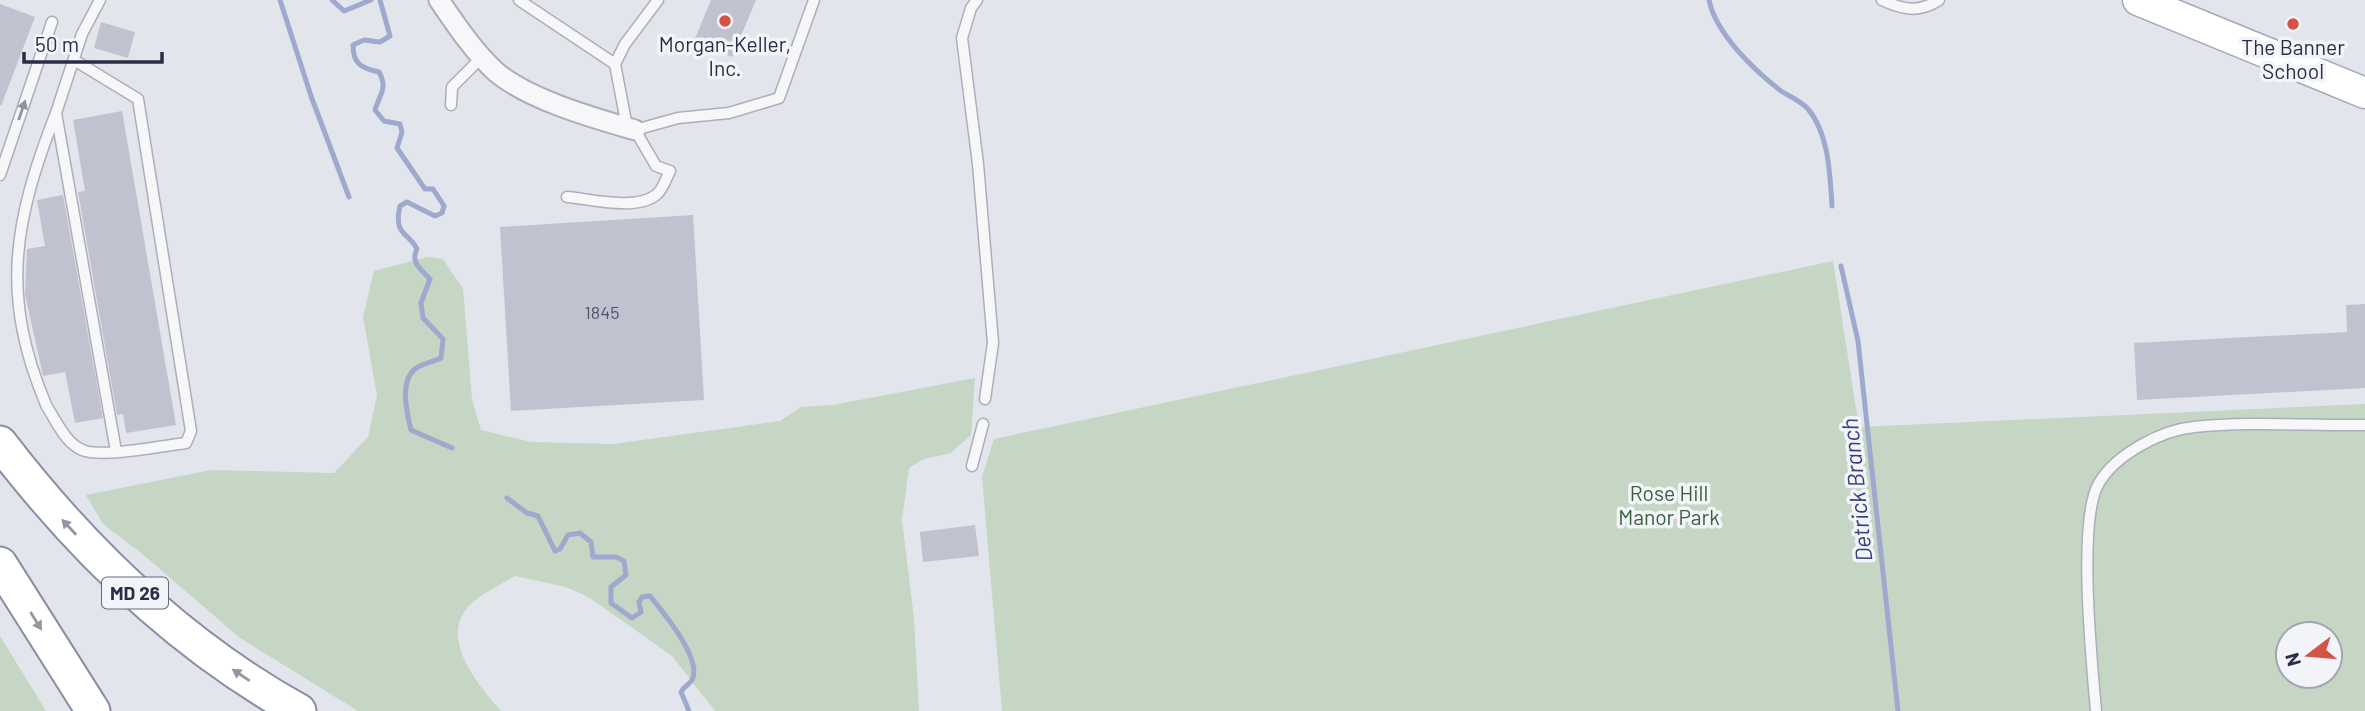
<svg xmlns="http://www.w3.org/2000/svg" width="2365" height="711" viewBox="0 0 2365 711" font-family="Barlow,sans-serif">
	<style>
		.green { fill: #c5d6c4; fill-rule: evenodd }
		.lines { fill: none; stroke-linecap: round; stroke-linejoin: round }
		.stream { stroke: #9ea9cd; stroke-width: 5 }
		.building { fill: #c0c2cf }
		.lane-casing { stroke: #acaeba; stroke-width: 13 }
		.street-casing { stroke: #acaeba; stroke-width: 23 }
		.primary-casing { stroke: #a2a6b8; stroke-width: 33 }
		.highway-casing { stroke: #8a8ea3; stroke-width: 37 }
		.lane { stroke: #f7f7fa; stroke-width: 10 }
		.street { stroke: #f7f7fa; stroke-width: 19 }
		.primary { stroke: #fff; stroke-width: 30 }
		.highway { stroke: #fff; stroke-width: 33 }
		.oneway { fill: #9092a0 }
		.oneway2 { fill: #9496a2 }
		.poi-dot { fill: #d35346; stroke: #f3f4f9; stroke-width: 2.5 }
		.labels { text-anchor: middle; stroke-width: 7; stroke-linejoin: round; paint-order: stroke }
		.number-label { font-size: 18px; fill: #505368 }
		.shield { fill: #f3f4f9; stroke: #66697b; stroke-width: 2 }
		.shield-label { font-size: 19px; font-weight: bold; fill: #2a2e45 }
		.poi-label { font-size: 21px; fill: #2a2e45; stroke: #f3f4f9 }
		.park-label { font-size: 21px; fill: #376139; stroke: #f3f4f9 }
		.water-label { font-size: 23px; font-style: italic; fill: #32417b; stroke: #f3f4f9 }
	</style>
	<rect width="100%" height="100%" fill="#e3e5ec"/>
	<path class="green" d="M428 257 443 259 463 289 472 399 481 430 531 442 613 444 780 421 801 407 833 405 975 378 971 435 951 453 924 459 909 468 902 520 914 618 919 711H715L672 656 590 598 566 587 515 576C501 585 480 594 469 606 438 639 479 686 501 711H358L240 638 141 553 103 524 86 495 211 470 334 473 368 437 377 395 363 317 374 271Z
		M1833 261 1859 427 2365 404V711H1002L982 477 994 439ZM2288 634H2330V676H2288Z
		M0 636 46 711H0Z"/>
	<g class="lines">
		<path class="stream" d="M280 0 311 96 349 197
			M332 0 344 11 371 0
			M380 0 390 36 380 42 364 40 353 45C353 64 361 68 379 72 388 89 380 93 375 110L384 121 400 124 402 132 397 148 425 189H433L444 206 442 213 435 216 407 202 400 206C393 236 409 232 417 249 410 263 421 269 430 279L421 303 423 318 443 339 441 358C433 362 421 364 415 369 399 382 407 413 411 430L452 448
			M1709 0C1716 34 1754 70 1781 91 1789 96 1801 101 1808 109 1829 134 1830 175 1832 206
			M1841 266 1858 341 1898 711
			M507 498 527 513 538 516 555 551 560 549 568 535 580 533 591 542 593 557H616L624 561 626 575 611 587V603L632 618 641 612 639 602 642 597 650 596C662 611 703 659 692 680 689 685 684 686 681 692L689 711"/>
	</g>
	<path class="building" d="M711 0H756L732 57 694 41Z
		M0 4 35 17 1 106 0 105Z
		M101 22 135 32 128 58 94 48Z
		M122 111 176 425 126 433 123 414 117 415 78 192 85 191 73 120Z
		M63 195 103 418 75 423 65 372 43 376 25 294 27 249 45 246 37 200Z
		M693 215 704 400 511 411 500 227Z
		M2365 304V388L2137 400 2134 343 2347 332 2346 305Z
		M975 525 979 556 923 562 920 532Z"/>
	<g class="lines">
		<g class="lane-casing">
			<path id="lane" d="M100 0 82 34 56 113 116 451
				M519 0 615 64
				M977 0 971 8 962 38 978 164 993 343 985 399
				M1882 0C1903 10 1919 13 1939 0
				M451 105 452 87 482 57
				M56 113C13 223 0 297 47 407 57 422 66 445 85 451 106 457 162 446 186 443L191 431 138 99 74 60
				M627 127 615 64 625 44 658 0
				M0 175 52 22
				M567 197C591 199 636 211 656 195 663 190 666 178 670 171L656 166 635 130 678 118 729 113 779 98 814 0
				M972 466 983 424
				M2096 711C2092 664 2077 519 2099 483 2116 454 2162 430 2194 427 2250 421 2309 426 2365 425"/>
		</g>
		<g class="street-casing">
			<path id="street" d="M439 0C456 25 474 52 496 72 529 100 594 118 635 130"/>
		</g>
		<g class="primary-casing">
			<path id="primary" d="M2138 0 2365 93"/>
		</g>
		<g class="highway-casing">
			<path id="highway" d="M0 443C82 550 180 645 299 711
				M0 564 93 711"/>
		</g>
		<use href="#lane" class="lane"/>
		<use href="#street" class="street"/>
		<use href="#primary" class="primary"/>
		<use href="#highway" class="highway"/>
	</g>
	<defs><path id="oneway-solid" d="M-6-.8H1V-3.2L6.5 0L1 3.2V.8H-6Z" transform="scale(1.75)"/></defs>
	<use class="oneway" href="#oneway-solid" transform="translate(22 110) rotate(-71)"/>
	<g class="oneway2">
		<use href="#oneway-solid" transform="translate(69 527) rotate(-133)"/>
		<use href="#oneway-solid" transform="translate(36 621) rotate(58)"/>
		<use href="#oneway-solid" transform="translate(241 675) rotate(-146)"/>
	</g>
	<g class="poi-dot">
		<circle cx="725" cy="21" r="7"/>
		<circle cx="2293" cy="24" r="7"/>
	</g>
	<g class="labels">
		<g class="number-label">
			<text x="602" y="319">1845</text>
		</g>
		<rect class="shield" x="102" y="577.5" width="66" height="31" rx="5"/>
		<g class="shield-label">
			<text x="135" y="600">MD 26</text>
		</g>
		<g class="poi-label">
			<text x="725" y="52">Morgan-Keller,<tspan x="725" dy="24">Inc.</tspan></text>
			<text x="2293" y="55">The Banner<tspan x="2293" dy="24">School</tspan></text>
		</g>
		<g class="park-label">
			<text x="1669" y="501">Rose Hill<tspan x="1669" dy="24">Manor Park</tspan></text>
		</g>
		<g class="water-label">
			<text transform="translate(1857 490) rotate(-96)" y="8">Detrick Branch</text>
		</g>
	</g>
	<g transform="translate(2309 655) rotate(254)"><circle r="33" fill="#f3f4f9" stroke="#a3a5b1" stroke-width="2"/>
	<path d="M0-5L12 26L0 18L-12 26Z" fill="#d35346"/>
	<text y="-10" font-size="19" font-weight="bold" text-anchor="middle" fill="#2a2e45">N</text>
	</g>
	<path d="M24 52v10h138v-10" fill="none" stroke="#2a2e45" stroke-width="3.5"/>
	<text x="35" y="52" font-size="21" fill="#2a2e45" stroke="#f3f4f9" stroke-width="5" paint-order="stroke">50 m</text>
</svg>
